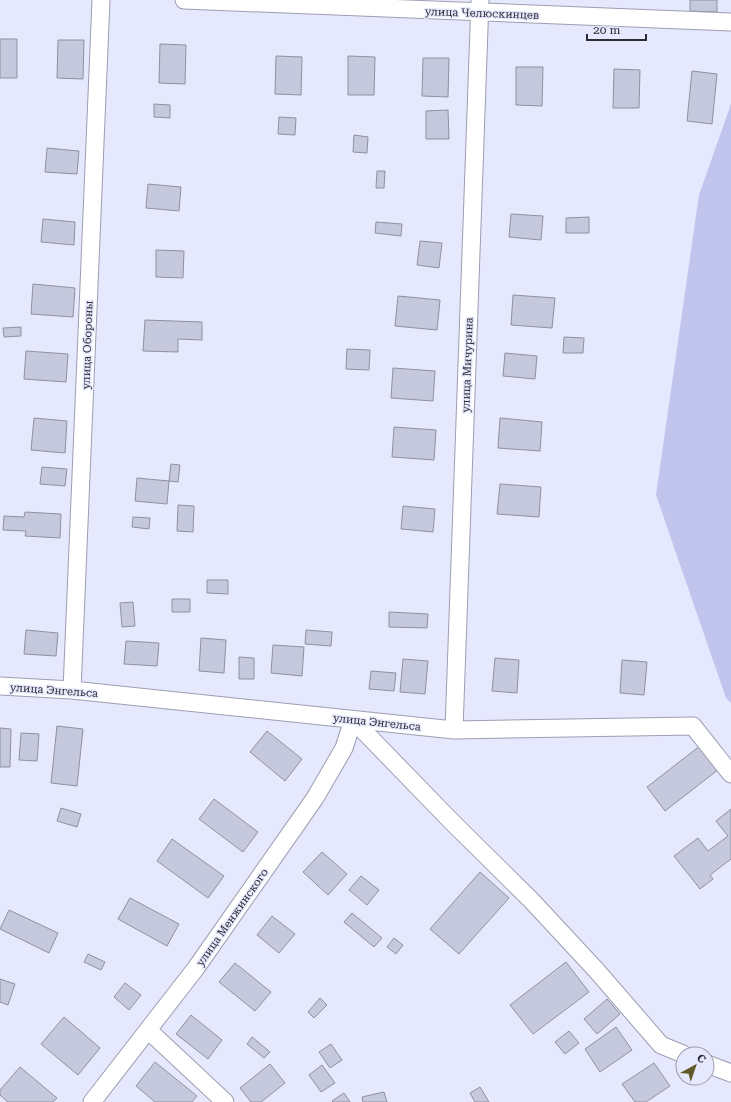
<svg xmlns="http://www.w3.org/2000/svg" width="731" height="1102" viewBox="0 0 731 1102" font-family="'Roboto Serif',serif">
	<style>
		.green { fill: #c1c4ed }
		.building { fill: #c6c8dd; stroke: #8e90a3 }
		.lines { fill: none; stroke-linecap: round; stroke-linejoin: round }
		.minor-casing { stroke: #9d9eb2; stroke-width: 19 }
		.minor { stroke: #fff; stroke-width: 17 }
		.labels { text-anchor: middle; stroke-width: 3; stroke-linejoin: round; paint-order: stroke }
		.street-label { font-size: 11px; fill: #2c2c34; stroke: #e6e8fd }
	</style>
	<rect width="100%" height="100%" fill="#e6e8fd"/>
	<path class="green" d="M731 104V703L726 698 656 495 699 195Z"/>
	<path class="building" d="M690 0H717V12L690 11Z
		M0 39H17V78H0Z
		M58 40H84L83 79 57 78Z
		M160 44 186 45 185 84 159 83Z
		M276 56 302 57 301 95 275 94Z
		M348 56 375 57 374 95H348Z
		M423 58H449L448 97 422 96Z
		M516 67H543L542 106 516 105Z
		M614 69 640 70 639 108H613Z
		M692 71 717 74 712 124 687 121Z
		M154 104 170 105V118L154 117Z
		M448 110 449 139H426V111Z
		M279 117 296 118 295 135 278 134Z
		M354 135 368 137 367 153 353 152Z
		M47 148 79 151 77 174 45 172Z
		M377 171H385L384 188H376Z
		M148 184 181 187 179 211 146 208Z
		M511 214 543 216 541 240 509 237Z
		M589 217V233H566V218Z
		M43 219 75 222 74 245 41 242Z
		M376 222 402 224 401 236 375 233Z
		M420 241 442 243 439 268 417 265Z
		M156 250 184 251 183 278 156 277Z
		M33 284 75 288 73 317 31 314Z
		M513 295 555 298 552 328 511 325Z
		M398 296 440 300 437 330 395 326Z
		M145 320 202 322V340L178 339V352L143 351Z
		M21 327V336L4 337 3 328Z
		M564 337 584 338 583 353H563Z
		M347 349 370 350 369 370 346 369Z
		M26 351 68 354 66 382 24 379Z
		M505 353 537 356 535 379 503 376Z
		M393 368 435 371 433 401 391 398Z
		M34 418 67 421 65 453 31 450Z
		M500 418 542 422 540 451 498 448Z
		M394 427 436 430 434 460 392 457Z
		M171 464 180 465 178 482 169 481Z
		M42 467 67 469 65 486 40 484Z
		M137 478 169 481 167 504 135 501Z
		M500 484 541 487 539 517 497 514Z
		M178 505 194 506 193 532 177 531Z
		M403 506 435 509 433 532 401 529Z
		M25 512 61 514 60 538 25 536 26 531 3 530 4 516 24 517Z
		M133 517 150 518 149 529 132 527Z
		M207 580H228V594L207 593Z
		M172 599H190V612H172Z
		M133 602 135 626 122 627 120 603Z
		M389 612 428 614 427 628 389 627Z
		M26 630 58 633 56 656 24 654Z
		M306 630 332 632 331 646 305 644Z
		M201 638 226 640 224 673 199 671Z
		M126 641 159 643 157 666 124 664Z
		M273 645 304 647 302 676 271 673Z
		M239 657 254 658V679H239Z
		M495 658 519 660 517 693 492 691Z
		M403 659 428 661 425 694 400 692Z
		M622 660 647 662 644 695 620 693Z
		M371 671 396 673 394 691 369 689Z
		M57 726 83 729 77 786 51 783Z
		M0 728 11 729 10 767H0Z
		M267 731 302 759 285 781 250 752Z
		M21 733 39 734 37 761 19 760Z
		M701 745 719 769 665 811 647 787Z
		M214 799 258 832 243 852 199 819Z
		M61 808 81 814 77 827 57 821Z
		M731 809V859L710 875 713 879 700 889 674 856 698 838 708 851 728 836 716 821Z
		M172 839 224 876 208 898 157 861Z
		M322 852 347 874 328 895 303 872Z
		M480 872 509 898 459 954 430 929Z
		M361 876 379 890 367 905 349 890Z
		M130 898 179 924 167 946 118 919Z
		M9 910 58 933 49 953 0 929Z
		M352 913 382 938 374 947 344 922Z
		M272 916 295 934 279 953 257 935Z
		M394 938 403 945 396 954 387 947Z
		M88 954 105 962 101 970 84 962Z
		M566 962 589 992 533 1034 510 1005Z
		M235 963 271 992 255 1011 219 982Z
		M0 979 15 984 8 1005 0 1002Z
		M125 983 141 995 129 1010 114 997Z
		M320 998 327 1005 314 1018 308 1012Z
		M607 999 620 1014 597 1034 584 1019Z
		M191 1015 222 1040 208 1059 176 1034Z
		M64 1017 100 1048 78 1075 41 1044Z
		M616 1027 632 1050 600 1072 585 1049Z
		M569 1031 579 1043 565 1054 555 1042Z
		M252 1037 270 1052 264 1058 247 1044Z
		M331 1044 342 1060 330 1068 319 1052Z
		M155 1062 197 1096 192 1102H155L136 1086Z
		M654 1063 670 1086 646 1102H635L622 1084Z
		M270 1064 285 1083 261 1102H251L240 1088Z
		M322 1065 335 1083 321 1092 309 1075Z
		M20 1067 57 1098 53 1102H8L0 1095V1090Z
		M480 1087 489 1102H475L470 1093Z
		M384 1092 387 1102H363L362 1097Z
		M344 1093 350 1102H333L332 1101Z"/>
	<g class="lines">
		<g class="minor-casing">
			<path id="minor" d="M184 0 731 22
				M0 686 72 690 454 730 693 726 731 774
				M72 690 101 0
				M454 730 480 0
				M148 1030 225 1102
				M707 1064 731 1073
				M92 1102 196 968 315 798 344 748 353 720 452 822 531 900 597 971 661 1045 683 1054"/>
		</g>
		<use href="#minor" class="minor"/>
	</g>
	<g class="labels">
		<g class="street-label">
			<text transform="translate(482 13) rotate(2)" y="4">улица Челюскинцев</text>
			<text transform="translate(87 345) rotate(-88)" y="4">улица Обороны</text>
			<text transform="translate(467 365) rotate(-88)" y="4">улица Мичурина</text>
			<text transform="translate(54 690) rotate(4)" y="4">улица Энгельса</text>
			<text transform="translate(377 722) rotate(6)" y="4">улица Энгельса</text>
			<text transform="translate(232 917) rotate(-55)" y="4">улица Менжинского</text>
		</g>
	</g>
	<g transform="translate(695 1066) rotate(40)"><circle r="19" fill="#e6e8fd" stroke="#9c9dad"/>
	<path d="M0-3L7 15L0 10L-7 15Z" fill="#5f5925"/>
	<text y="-6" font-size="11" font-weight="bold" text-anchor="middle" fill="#2c2c34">С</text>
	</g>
	<path d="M587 34v6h59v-6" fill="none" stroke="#2c2c34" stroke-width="2"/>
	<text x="593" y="34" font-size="12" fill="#2c2c34" stroke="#e6e8fd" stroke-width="3" paint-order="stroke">20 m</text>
</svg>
